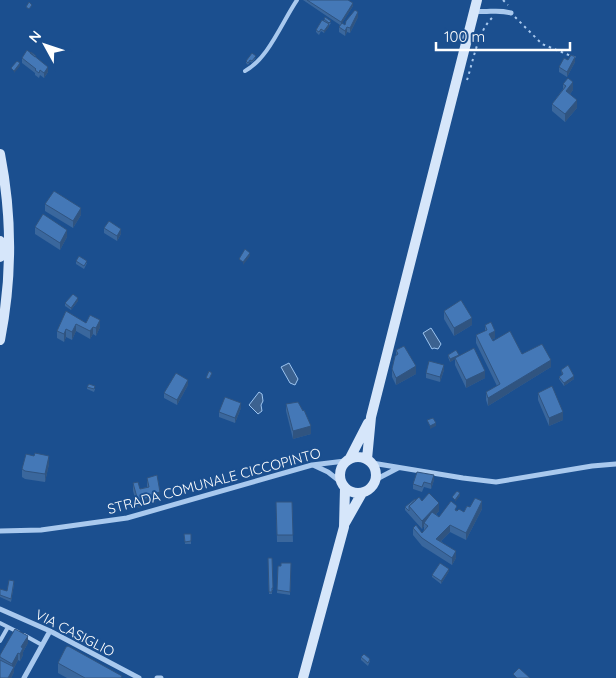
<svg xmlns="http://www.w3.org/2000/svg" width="616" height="678" viewBox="0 0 616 678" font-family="Quicksand,sans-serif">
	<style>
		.water { fill: #3c6290; stroke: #9cc4f0 }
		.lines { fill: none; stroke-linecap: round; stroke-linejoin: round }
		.path { stroke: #a9c9ee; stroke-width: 2; stroke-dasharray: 2.5 4; stroke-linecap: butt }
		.lane { stroke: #a9c9ee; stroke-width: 4 }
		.street { stroke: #a9c9ee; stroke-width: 5 }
		.secondary { stroke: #d6e6fa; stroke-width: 10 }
		.wall { fill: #3a679d }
		.shaded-wall { fill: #305480 }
		.building { fill: #4478b7; stroke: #305480 }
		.labels { text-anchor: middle; stroke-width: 4; stroke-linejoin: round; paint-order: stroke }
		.street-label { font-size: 14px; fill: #fff; stroke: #1b4f8f }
	</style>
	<rect width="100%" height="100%" fill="#1b4f8f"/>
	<path class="water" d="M431 328 441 344 438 349 434 348 432 349 423 333Z
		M289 363 298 379 295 385 290 383 281 367Z
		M259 392 262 394 263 401 261 405 262 411 258 414 249 405Z"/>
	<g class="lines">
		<path class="path" d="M503 0 508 5
			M515 17 542 44 576 58
			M467 80C473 62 478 31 492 18"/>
		<path class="lane" d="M245 71C268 59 282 22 297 0
			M0 623 18 632
			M24 635 42 645
			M0 641 8 627"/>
		<path class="street" d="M474 11C488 13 498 9 511 13
			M372 463 463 478 496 482 592 466 616 464
			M313 465 328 472 342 483
			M375 480 398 468
			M0 531 41 530 127 518 312 465 345 461
			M0 609 50 631 139 678
			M24 678 50 631
			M157 678H161"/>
		<path class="secondary" d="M0 154C12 215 12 279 0 340
			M0 241V257
			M340 475a18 18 0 1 1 36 0a18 18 0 1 1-36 0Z
			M350 458 368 423
			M367 459 371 417 477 0
			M345 523 362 493
			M303 678 344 527 345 488"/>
	</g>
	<path class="wall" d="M303 0H348L353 6 342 23 345 25 358 17 350 33 347 32 345 36 339 32V27L340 25Z
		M324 19 331 23 324 33 321 31 319 35 316 32V30L324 21Z
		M36 57 48 72 44 78 40 75 39 78 35 75V73L22 63V58Z
		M256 58 252 63 250 62 248 65 246 63V61Z
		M568 60 575 62 567 77 559 72V67Z
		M563 84 573 90 570 94 577 108 565 122 552 111V104L563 89Z
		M45 204 81 215 73 228 45 211Z
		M35 227 67 237 60 250 35 234Z
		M104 228 121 234 117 241 104 233Z
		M76 261 87 263 84 269 76 264Z
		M78 301 71 310 65 306V303Z
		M66 311 86 323 100 327 96 336 93 334 90 339 76 331 72 340 66 337 64 342 57 338V331Z
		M444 311 472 325 454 336 444 319Z
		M485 325 495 338 492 340 522 354 551 367 488 406 486 400V392L497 386 476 343V335L485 331Z
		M396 350 416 374 396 385 392 377V369L396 355Z
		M448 355 459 356 485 378 466 388 455 365V359L450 362 448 357Z
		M444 370 440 382 426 378V373Z
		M561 370 574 379 564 386 559 379V377L562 375Z
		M188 385 177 405 164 398V393Z
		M87 387 95 389 94 392 87 389Z
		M538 393 563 420 549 426 538 400Z
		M286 404 303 411 311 434 293 439 286 411Z
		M241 408 235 423 219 417V412Z
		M49 464 45 482 25 479 22 477V469Z
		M147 478 160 500 156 501V503L138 508 133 491V483L140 489 147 487Z
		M434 480 431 489 424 487 422 492 413 489V484Z
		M416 500 422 501 439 511 436 514 439 517 457 510 464 512 470 507 482 509 466 540 450 532 441 541 456 558 452 565 422 546 413 535V528L422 533 424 530V526L422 529 405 510V507Z
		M276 502H292L293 542H277Z
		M184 534H191V544H185Z
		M268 558H272L273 590H272V594H269Z
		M291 563 290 595 277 593 278 566H281Z
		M449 571 441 584 432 577V575Z
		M14 584 11 602 0 597V589L7 591Z
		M28 643 23 652V655L20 661 18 660 14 668V672L11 678H0V655Z
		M361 657 370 661 368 666 361 660Z
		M58 663 122 678H67L58 673Z"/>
	<path class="shaded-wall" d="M353 3V6L341 25V22Z
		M358 12V17L350 33V28Z
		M329 24V27L324 33V31Z
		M347 27V32L345 36V31Z
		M575 57V62L567 77V72Z
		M20 63V66L14 73V71Z
		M48 67V72L44 78V73Z
		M573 82V90L566 99V91Z
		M577 100V108L565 122V114Z
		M81 208V215L73 228V221Z
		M121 229V234L117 241V236Z
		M67 230V237L60 250V243Z
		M250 253V256L243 265V262Z
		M78 298V301L71 310V308Z
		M472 318V325L454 336V328Z
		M100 320V327L96 336V328Z
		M76 324V331L72 340V332Z
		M93 327V334L90 339V331Z
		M66 329V337L64 342V334Z
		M495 331V338L489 342V334Z
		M459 355V357L450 362V359Z
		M551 360V367L488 406V398Z
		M444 365V370L440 382V377Z
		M416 366V374L396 385V378Z
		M485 371V378L466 388V380Z
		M574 376V379L564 386V383Z
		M188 380V385L177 405V400Z
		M241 403V408L235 423V418Z
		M563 412V420L549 426V418Z
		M436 423V426L430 429V426Z
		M311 426V434L293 439V431Z
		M49 456V464L45 482V474Z
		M434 475V480L431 489V484Z
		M160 492V500L156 501V503L138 508V501Z
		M460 493V496L455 502V500Z
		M482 501V509L466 540V533Z
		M439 503V511L426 524 424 523V526L422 529V521Z
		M450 525V532L436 546V539Z
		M456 551V558L452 565V558Z
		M449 569V571L441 584V581Z
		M28 636V643L23 652V655L20 661V654L21 647Z
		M18 653V660L14 668V672L11 678H8L12 670V664Z"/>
	<path class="building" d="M307 0H348L353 3 341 22Z
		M29 2 32 5 29 9 26 7Z
		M355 10 358 12 350 28 347 27 345 31 339 27 342 23 345 25 346 21Z
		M325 17 331 21 329 23 324 19Z
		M322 20 329 24 324 31 321 29 319 32 316 30Z
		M27 50 48 67 44 73 40 70 39 73 35 70 36 69 22 58Z
		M31 52 36 56 35 57 30 53Z
		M252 53 256 56 252 61 250 60 248 63 246 61Z
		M571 55 575 57 567 72 559 67 564 58 568 60Z
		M17 61 20 63 14 71 11 68Z
		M568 78 573 82 566 91 577 100 565 114 552 104 566 86 563 84Z
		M54 191 81 208 73 221 45 204Z
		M43 214 67 230 60 243 35 227Z
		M109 221 121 229 117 236 104 228Z
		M245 249 250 253 243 262 239 259Z
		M79 256 87 261 84 266 76 261Z
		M73 294 78 298 71 308 65 303Z
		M461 300 472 318 454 328 444 311Z
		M66 311 86 323 90 315 100 320 96 328 93 327 90 331 76 324 72 332 66 329 64 334 57 331Z
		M491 322 495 331 489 334 493 341 510 331 522 354 542 344 551 360 488 398 486 392 500 384 476 335 487 330 485 325Z
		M404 346 416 366 396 378 392 369 395 356 398 354 396 350Z
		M474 348 485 371 466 380 455 358Z
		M456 350 459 355 450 359 448 355Z
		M429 361 444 365 440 377 426 373Z
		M568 365 574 376 564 383 559 377 563 374 561 370Z
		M209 371 212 373 209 379 206 378Z
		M176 373 188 380 177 400 164 393Z
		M89 384 95 386 94 389 87 387Z
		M552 386 563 412 549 418 538 393Z
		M225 397 241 403 235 418 219 412Z
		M298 402 303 411 304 410 311 426 293 431 286 404Z
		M433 418 436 423 430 426 427 420Z
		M35 453 49 456 45 474 25 471 22 469 26 454 34 456Z
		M417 472 434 475 431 484 424 482 422 487 413 484Z
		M157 475 160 492 156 493V496L138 501 133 483 138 482 140 489 149 487 147 478Z
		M457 491 460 493 455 500 452 497Z
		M429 493 439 503 422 521 409 506 419 497 422 501Z
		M475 498 482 501 466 533 450 525 436 539 456 551 452 558 422 538 413 528 416 525 422 533 428 526 424 523 432 512 439 517 451 501 457 506 455 510 457 511 459 509 464 512 467 506 470 507Z
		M415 499 416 500 409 506V511L405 507Z
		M276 502H292L293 535H277Z
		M184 534H191V541L185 542Z
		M268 558H272L273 588H272V592H269Z
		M281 563H291L290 592 277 590 278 566H281Z
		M440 563 449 569 441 581 432 575Z
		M9 580 14 581 11 599 0 595V589L7 591Z
		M15 629 28 636 21 647 23 648 20 654 18 653 12 664 0 657V655Z
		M68 646 122 676 121 678H85L58 663 66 647Z
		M364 654 370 659 368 663 361 657Z
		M0 660 14 667 8 678H0Z
		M519 668 530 678H517L513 674Z"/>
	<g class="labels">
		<g class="street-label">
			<text transform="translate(214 481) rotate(-15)" y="5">STRADA COMUNALE CICCOPINTO</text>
			<text transform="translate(75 633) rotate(27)" y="5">VIA CASIGLIO</text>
		</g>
	</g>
	<g transform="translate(45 45) rotate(310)" stroke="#1b4f8f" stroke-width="4" paint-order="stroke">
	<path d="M0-4L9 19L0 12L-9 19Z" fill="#ffffff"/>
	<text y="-8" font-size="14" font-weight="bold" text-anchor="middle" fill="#ffffff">N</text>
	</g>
	<path d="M436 42v8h134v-8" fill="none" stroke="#ffffff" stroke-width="2.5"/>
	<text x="444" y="42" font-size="15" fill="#ffffff" stroke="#1b4f8f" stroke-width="4" paint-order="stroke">100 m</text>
</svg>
